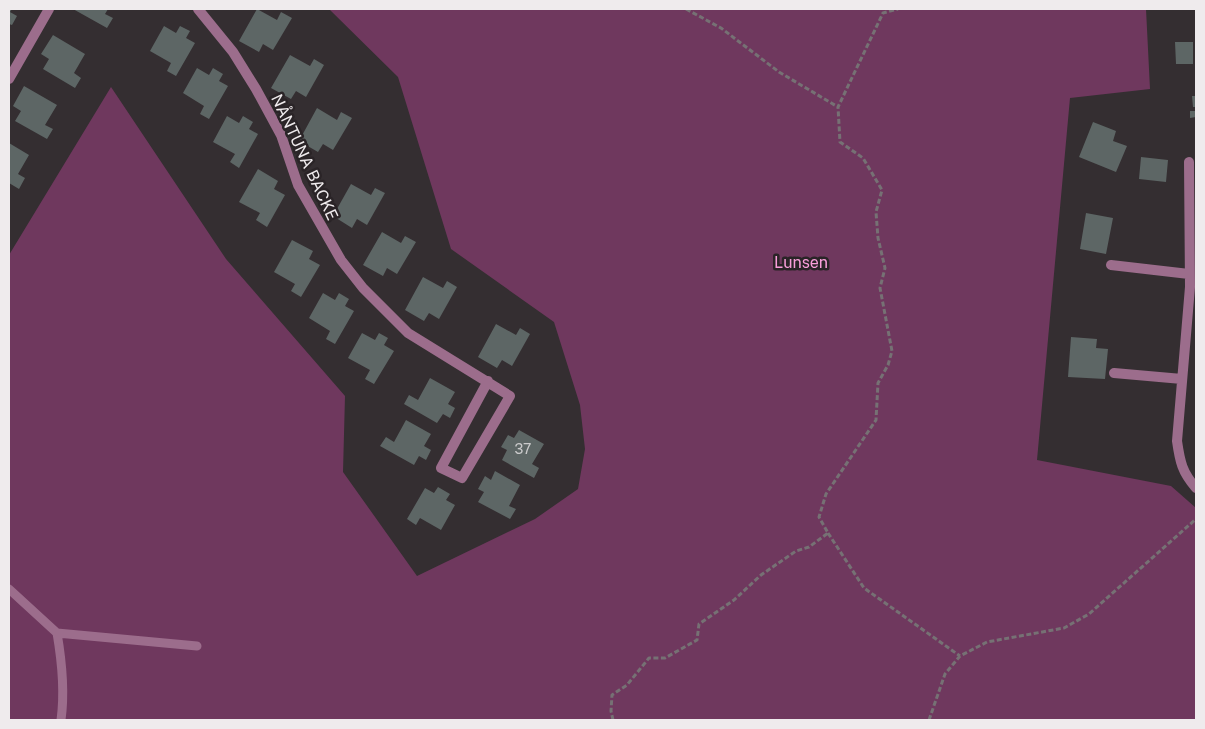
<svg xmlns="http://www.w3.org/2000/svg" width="1205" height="729" viewBox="0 0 1205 729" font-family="'Public Sans',sans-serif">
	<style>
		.green { fill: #6f385e }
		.building { fill: #5d6665 }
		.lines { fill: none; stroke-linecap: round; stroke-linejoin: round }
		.path { stroke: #767174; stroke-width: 3; stroke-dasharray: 5 2.5; stroke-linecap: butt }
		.service { stroke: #9c6d8c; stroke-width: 9 }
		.minor { stroke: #9c6d8c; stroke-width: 10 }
		.labels { text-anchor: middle; stroke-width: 5; stroke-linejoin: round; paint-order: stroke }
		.number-label { font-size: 14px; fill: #cacacb }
		.street-label { font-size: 16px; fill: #efebed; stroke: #2a2427 }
		.park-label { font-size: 16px; fill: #fa9edb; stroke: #2a2427 }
	</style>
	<rect width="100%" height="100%" fill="#342e31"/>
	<path class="green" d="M329 9H1146L1150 89 1070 98 1037 460 1171 486 1196 508V720H9V255L111 87 226 259 345 396 343 472 417 576 535 519 578 489 585 449 580 405 554 322 451 249 398 77Z"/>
	<path class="building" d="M9 9H12L10 12 17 16 12 25 9 24Z
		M73 9H108L105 14 113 18 107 28Z
		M257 9 277 20 281 12 292 18 273 50 263 44 259 52 239 41Z
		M164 26 176 33 180 26 190 31 186 38 195 43 176 76 167 71 171 63 150 51Z
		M53 35 85 54 74 73 81 78 75 88 43 69 49 59 41 54Z
		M1175 42H1193V64H1176Z
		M290 55 310 66 314 59 324 65 306 97 296 91 291 99 271 88Z
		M197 68 209 75 213 68 223 74 219 81 228 86 209 119 200 114 204 106 183 93Z
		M24 86 57 105 45 125 53 129 47 139 15 121 21 111 13 106Z
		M1192 96H1196V107H1193Z
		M317 108 337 120 341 112 352 118 333 150 323 144 318 152 299 141Z
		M1190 111H1196V117L1190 118Z
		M227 116 239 123 243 116 253 122 249 129 258 134 239 168 230 162 235 154 213 142Z
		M1093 122 1116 131 1113 141 1127 146 1116 172 1079 157Z
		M9 143 29 155 18 174 25 178 19 189 9 183Z
		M1141 157 1168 160 1166 182 1139 179Z
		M258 169 278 181 274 189 285 195 267 227 256 220 260 213 239 202Z
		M351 184 371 195 375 188 385 193 367 225 357 219 352 228 333 216Z
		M1086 213 1113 218 1106 254 1080 249Z
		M382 232 401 243 405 236 416 242 397 274 387 268 383 276 363 265Z
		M292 240 313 251 309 259 320 265 301 297 291 291 295 284 274 272Z
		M423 277 443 288 447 281 457 287 439 319 429 313 424 321 405 310Z
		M323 293 335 300 339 293 349 299 345 306 354 311 335 344 326 339 330 331 309 318Z
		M496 324 516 335 520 328 530 334 512 366 502 360 497 368 478 357Z
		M362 333 375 340 379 333 388 338 384 345 394 351 374 384 365 379 370 370 348 358Z
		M1071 337 1097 339 1096 348 1108 349 1105 379 1068 377Z
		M430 378 455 392 448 404 455 408 450 418 443 414 437 423 404 404 409 395 418 400Z
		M406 420 431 434 424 446 431 450 426 460 419 456 414 465 380 446 386 437 394 442Z
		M519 430 544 444 532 464 539 468 534 478 502 460 507 450 501 447 508 435 514 438Z
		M495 471 520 485 509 506 516 509 510 519 478 502 484 492 478 489 485 476 491 480Z
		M438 487 450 494 446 500 455 505 441 530 420 518 416 525 407 519 425 488 434 493Z"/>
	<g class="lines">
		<path class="path" d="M686 9 721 28 779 72 838 107
			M828 533 864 588 960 656
			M613 720 611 711 612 695 627 685 649 658H665L697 640 699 624 734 600 761 575 796 551 809 547 828 533 819 517 826 494 876 420 878 383 888 365 892 351 880 288 885 268 878 238 876 212 882 190 863 158 840 142 838 107 883 13 898 9
			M929 720 945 674 960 656 987 642 1064 628 1089 614 1196 519"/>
		<path class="service" d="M9 589 57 633 197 646
			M57 633C62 662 65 691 61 720"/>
		<path class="minor" d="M198 9 233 52 256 89 281 135 298 185 341 260 363 288 408 333 510 396 462 478 441 468 488 381
			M9 79 49 9
			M1189 162 1190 287 1177 441C1180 462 1182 472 1196 488
			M1111 265 1189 274
			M1114 373 1182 379"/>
	</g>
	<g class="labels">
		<g class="number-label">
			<text x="523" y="454">37</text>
		</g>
		<g class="street-label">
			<text transform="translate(305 157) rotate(65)" y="6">NÅNTUNA BACKE</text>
		</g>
		<g class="park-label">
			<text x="801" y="268">Lunsen</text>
		</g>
	</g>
	<rect width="1205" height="729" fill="none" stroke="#efebed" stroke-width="20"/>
</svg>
